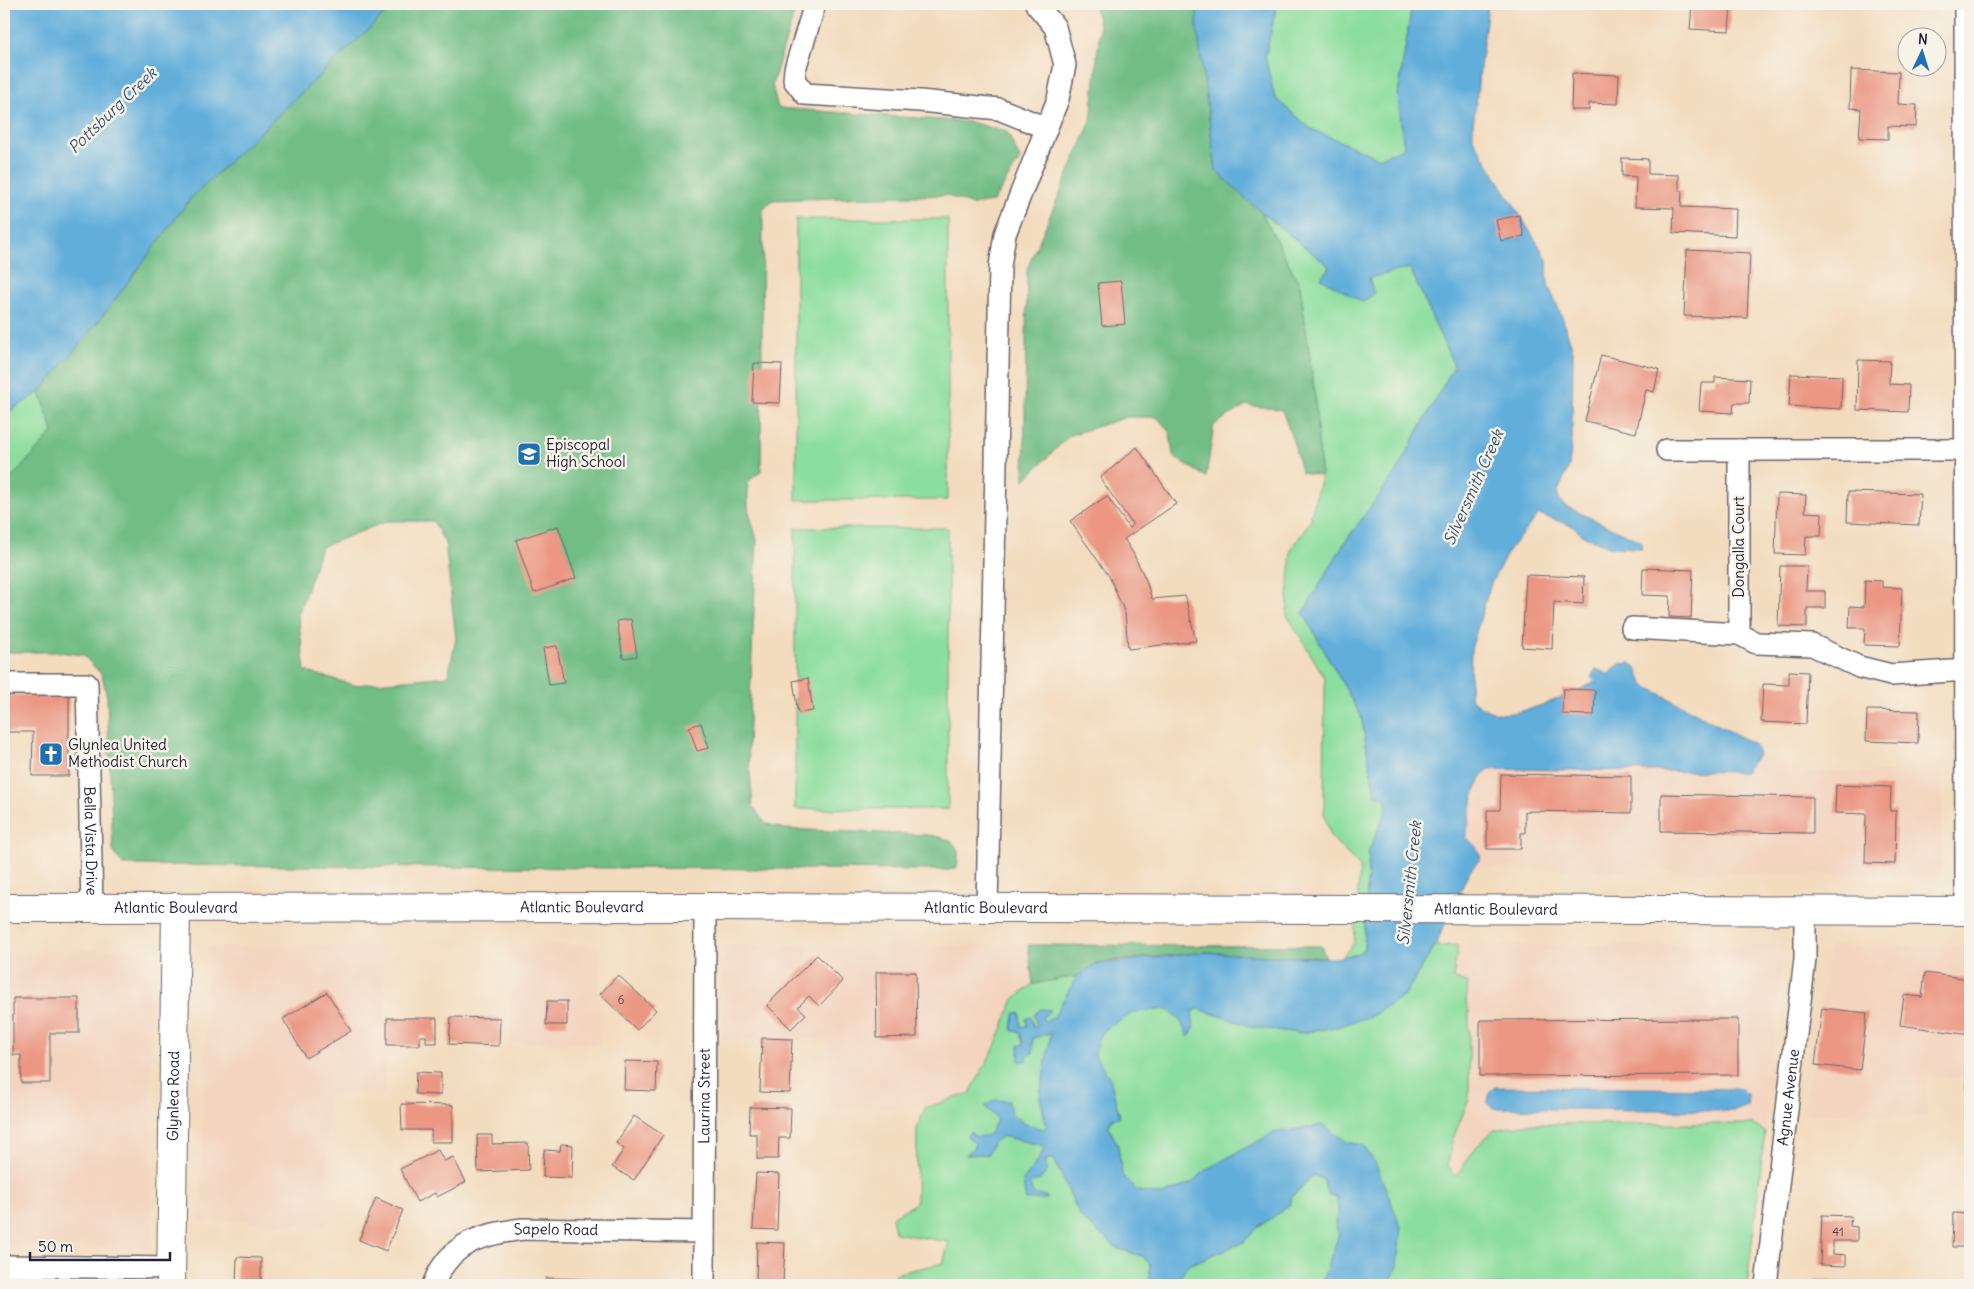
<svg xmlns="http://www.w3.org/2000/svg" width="1974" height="1289" viewBox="0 0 1974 1289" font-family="Delius,sans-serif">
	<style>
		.built { fill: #f3d4bf }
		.green { fill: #8cde9e; stroke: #57806c }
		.forest { fill: #71bd85; stroke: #4a7060; fill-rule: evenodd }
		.water { fill: #62aedb; stroke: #42688b }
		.building { fill: #eb9783 }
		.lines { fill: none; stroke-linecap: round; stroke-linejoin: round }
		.street-casing { stroke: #6b6369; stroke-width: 24 }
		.secondary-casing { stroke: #6b6369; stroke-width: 30 }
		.primary-casing { stroke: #6b6369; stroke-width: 30 }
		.street { stroke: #fff; stroke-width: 21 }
		.secondary { stroke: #fff; stroke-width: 28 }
		.primary { stroke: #fff; stroke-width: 28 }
		.labels { text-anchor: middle; stroke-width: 5; stroke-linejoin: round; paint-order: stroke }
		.number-label { font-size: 12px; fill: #543f4d }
		.poi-label { font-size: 15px; fill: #22223b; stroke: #f7f3e8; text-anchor: start }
		.street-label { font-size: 15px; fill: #22223b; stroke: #f7f3e8 }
		.water-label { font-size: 16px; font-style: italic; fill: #385373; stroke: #f7f3e8 }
	</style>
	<rect width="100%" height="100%" fill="#f7f3e8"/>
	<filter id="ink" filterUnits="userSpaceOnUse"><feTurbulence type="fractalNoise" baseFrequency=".02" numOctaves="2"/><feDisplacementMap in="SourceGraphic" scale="10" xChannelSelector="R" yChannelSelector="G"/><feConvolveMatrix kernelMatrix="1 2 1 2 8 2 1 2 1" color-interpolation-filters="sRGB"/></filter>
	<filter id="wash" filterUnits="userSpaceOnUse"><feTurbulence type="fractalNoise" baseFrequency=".0096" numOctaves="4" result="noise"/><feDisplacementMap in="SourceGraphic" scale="20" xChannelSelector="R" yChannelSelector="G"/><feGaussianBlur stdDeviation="1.12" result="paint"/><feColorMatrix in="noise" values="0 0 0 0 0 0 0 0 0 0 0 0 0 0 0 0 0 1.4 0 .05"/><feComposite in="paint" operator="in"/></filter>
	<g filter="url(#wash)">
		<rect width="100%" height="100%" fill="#f3dbbe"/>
		<path class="built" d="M1758 755 1800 772H1942L1941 876 1473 867 1481 858 1466 838 1475 788 1481 776 1489 769 1745 772Z
			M510 945H600L599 1045 512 1042Z
			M1028 945 1033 984 1014 999 994 1049 970 1093 925 1108H830L828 1039H723L725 946Z
			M1458 945H1784L1765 1132 1752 1124 1477 1146 1456 1176 1448 1166 1452 1141 1469 1099V1011L1466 1004 1468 982 1453 980Z
			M385 946V1096L327 1094V1224L200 1221 208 947Z
			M1830 946H1970V1078L1927 1077V1116L1803 1113Z
			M150 949 152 1247 4 1246V952Z"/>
		<path class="green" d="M1277 4H1412L1398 96 1404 148 1379 158 1311 129 1275 98 1265 57Z
			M1261 212 1330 267 1321 277 1368 278 1410 268 1454 366 1396 472 1343 545 1303 613 1361 716 1375 794 1385 797 1387 810 1369 850 1364 949 1357 954 1342 957 1354 943 1360 867 1331 837 1324 813 1325 678 1287 615 1291 550 1310 521 1321 476 1314 388 1300 285Z
			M796 219H948V500H796Z
			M40 392 54 432 4 486V415Z
			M795 528H948V809H795Z
			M1458 945 1453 979 1468 982 1466 1004 1469 1011V1099L1452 1141 1448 1166 1456 1176 1477 1146 1494 1130 1529 1124H1752L1765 1132 1747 1285H1389L1397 1266 1363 1145 1347 1142 1322 1125 1302 1129 1205 1170 1192 1183 1162 1195 1138 1191 1122 1175 1118 1146 1108 1126 1112 1118 1120 1116 1095 1056 1097 1040 1107 1028 1135 1012 1167 1009 1194 1029 1192 1011 1199 1009 1253 1027 1299 1033 1337 1027 1371 1016 1404 996 1435 946Z
			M1077 976 1054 1017 1045 1022 1042 1017 1048 1013 1040 1009 1038 1026 1034 1028 1030 1017 1027 1026 1020 1027V1032L1026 1057 1033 1038 1051 1032 1040 1097 1047 1128 1043 1129 1025 1124 1011 1113 998 1120 989 1136 976 1137 970 1132 975 1143 973 1149 967 1155 988 1154 992 1144 1002 1136 1045 1146 1039 1159 1023 1181 1026 1200 1046 1196 1033 1194 1029 1183 1048 1169 1046 1167V1159H1054L1081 1218 1117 1248 1144 1257 1151 1266 1149 1278 1145 1284 1125 1282 1124 1285H897L894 1274 943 1263 949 1242 895 1233 892 1217 916 1203 917 1128 925 1108 970 1093 994 1049 1014 999 1033 984Z
			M1313 1175 1324 1180 1325 1188 1337 1197 1338 1215 1336 1221 1339 1234 1321 1285H1175L1188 1265 1244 1242 1258 1227 1289 1206 1291 1198Z"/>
		<path class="forest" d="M395 4H797L772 85 778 108 970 122 1007 132 1020 159 993 202 972 205 946 195 773 200 763 210 761 471 748 482V508L757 540 748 747 753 807 765 823 785 829 927 835C948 838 963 841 957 867L949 870 123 865 113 851 107 697 102 675 83 655 59 652H4V486L53 432 40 392 101 318 191 198ZM388 521H433L445 543 456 639 448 676 354 685 305 671 298 615 321 547Z
			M1094 4H1197V27L1216 171 1261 212 1300 285 1314 388 1321 476 1301 472 1294 444 1282 410 1246 405 1214 425 1206 477 1173 456 1170 432 1157 417H1127L1070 435 1024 481 1027 269 1091 121 1100 28Z
			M1028 945 1321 946 1326 957 1262 956 1207 952 1109 961 1097 964 1077 976 1033 984Z"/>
		<path class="water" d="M4 4H395L191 198 101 318 40 392 4 415Z
			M1197 4H1277L1265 57 1275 98 1311 129 1379 158 1404 148 1398 96 1412 4H1488L1473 125V139L1547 259 1548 285 1563 319 1573 351 1572 439 1569 466 1557 494 1563 505 1642 542 1641 548 1611 547 1580 534 1575 527 1539 514 1509 550 1491 583 1471 649 1470 698C1478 705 1486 711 1497 713 1521 718 1573 692 1596 682L1591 677 1596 669 1608 674 1620 664 1631 663 1637 670 1644 685 1755 745 1758 755 1745 772 1489 769C1471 785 1471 814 1466 837L1476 847 1481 858 1469 872 1435 946 1404 996 1371 1016 1337 1027 1299 1033 1253 1027 1199 1009 1192 1011 1194 1029 1188 1037 1180 1020 1167 1009 1135 1012 1107 1028 1097 1040 1095 1056 1110 1078 1120 1117 1112 1118 1108 1126 1118 1146 1122 1175 1138 1191 1162 1195 1192 1183 1205 1170 1273 1133 1322 1125 1347 1142 1363 1145 1376 1164 1401 1227 1397 1266 1389 1285H1321L1339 1234C1334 1226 1337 1222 1338 1214 1339 1209 1337 1202 1337 1197L1329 1195 1325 1188 1324 1180 1313 1175 1291 1198 1289 1206 1258 1227 1244 1242 1188 1265 1175 1285H1124L1125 1282 1145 1283 1149 1278 1151 1266 1144 1257 1117 1248 1081 1218 1054 1159H1046V1167L1048 1170 1040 1180 1029 1183 1033 1194 1046 1196 1047 1199 1026 1200 1023 1181 1039 1159 1045 1146 1002 1136 992 1144 988 1154 965 1155 973 1149 975 1143 967 1136 970 1132 976 1137 989 1135 997 1120 985 1106 995 1100 1009 1101 1011 1113 1025 1124 1043 1129 1047 1127 1040 1097 1051 1033 1033 1038V1053L1026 1057V1061H1019V1045H1024L1020 1032 1012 1031 1014 1013H1020L1021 1027 1027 1026 1026 1019 1031 1017 1034 1028 1037 1026 1034 1015 1040 1009 1051 1010 1042 1017 1045 1022 1054 1017 1077 976 1097 964 1207 952 1262 956 1336 958 1357 954 1364 949 1369 850 1387 810 1385 798 1375 794 1361 716 1303 613 1343 545 1396 472 1454 366 1410 268 1369 278 1374 294 1362 302 1321 278 1330 267 1261 212 1216 171 1197 27Z
			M1495 1087 1741 1089 1748 1094 1747 1106 1735 1111 1492 1108 1488 1103 1489 1092Z"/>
		<g id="blocks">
			<path class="building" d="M1692 4H1731L1729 31 1690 29Z
				M1851 70 1899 72 1898 104 1917 105 1916 127 1888 126V139L1859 138 1861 109 1850 108Z
				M1572 73 1619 75 1618 104 1589 103V110H1571Z
				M1622 158 1648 159V174L1679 175V190L1682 191 1681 207 1736 209 1735 236 1673 233 1674 208 1635 207 1636 177 1622 176Z
				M1519 215 1524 236 1501 241 1496 220Z
				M1687 250 1750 253 1747 318 1684 316Z
				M1121 281 1125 324 1102 326 1098 283Z
				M1601 355 1659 369 1654 392 1646 390 1636 433 1585 421Z
				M1858 360 1890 361 1889 384 1909 385 1908 412 1857 410Z
				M754 363 782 364 780 403 752 402Z
				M1791 374 1842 376 1841 409 1789 406Z
				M1715 377 1750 379 1749 403H1734L1733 413 1699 411 1701 383H1715Z
				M1137 447 1176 504 1124 539 1133 553 1145 578 1152 599 1185 596 1196 641 1128 649 1125 613 1109 576 1070 521 1107 496 1129 528 1133 525 1100 478Z
				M1848 492 1921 494 1919 525 1847 522Z
				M1777 494 1806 495 1805 512 1822 513 1821 536H1806L1805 555 1775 554Z
				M558 526 576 578 534 593 516 540Z
				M1780 566H1807L1806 591H1825V608H1807V627L1778 626Z
				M1643 568 1693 570 1691 618 1669 617 1670 596 1642 595Z
				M1526 575 1584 577 1583 604 1554 602 1552 649 1522 647Z
				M1865 580 1882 581V587L1902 588 1900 646 1864 645 1865 628H1849L1850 606 1864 607Z
				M631 619 637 656 623 658 617 621Z
				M557 646 564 683 549 685 543 648Z
				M1789 671 1808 672 1806 724 1761 722 1763 684 1789 685Z
				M808 678 813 711 798 713 793 681Z
				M1563 689 1595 690 1594 715 1562 714Z
				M4 695H69V776H32L33 732H4Z
				M1867 710 1919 711 1918 743 1866 741Z
				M701 723 709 748 697 751 689 727Z
				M1501 774 1631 776V813L1525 811V833H1521V849H1487V810H1500Z
				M1836 785 1891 787 1890 811H1896L1895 864 1865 863 1866 814 1835 813Z
				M1661 794 1813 797V833L1661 831Z
				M817 955 843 981 819 1006 809 996 798 1007 806 1014 791 1029 767 1005Z
				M876 972H916L917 1037 877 1038Z
				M1925 973 1970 979V1035L1900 1025 1904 995 1922 997Z
				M618 975 656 1010 637 1030 600 994Z
				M327 992 351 1031 306 1058 283 1019Z
				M13 998H79V1033H50V1083H21V1055H13Z
				M547 1001H567V1025H546Z
				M1822 1008 1867 1013 1860 1070 1815 1065Z
				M451 1017 500 1018 499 1046 449 1044Z
				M387 1018H437V1043H426V1036H420V1045H387Z
				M1738 1019V1075L1480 1076V1020Z
				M762 1038 792 1039 790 1093 760 1092Z
				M625 1061 657 1062 656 1091 624 1090Z
				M416 1072 441 1073V1095L415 1094Z
				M1967 1081H1970V1110H1966Z
				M401 1104 453 1105V1142H431V1130H402Z
				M750 1107 791 1108 790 1138H779L778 1159H757V1134H749Z
				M634 1116 663 1135 634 1180 612 1167 624 1149 616 1143Z
				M477 1135H492V1144L528 1143 529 1170 478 1172Z
				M561 1144 573 1145 572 1178 543 1177 544 1150 560 1151Z
				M438 1150 444 1161 453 1157 466 1182 437 1197 435 1193 417 1202 400 1169Z
				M1967 1167H1970V1203H1966Z
				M756 1173 779 1174 777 1230 753 1229Z
				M376 1198 403 1210 386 1251 359 1240Z
				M1953 1213 1970 1214V1247H1952Z
				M1822 1215 1851 1216 1850 1226 1857 1227V1241H1833V1254L1846 1255V1266L1820 1265Z
				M757 1242 785 1243 783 1285H756Z
				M237 1257 261 1258V1285H236Z
				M546 1278 585 1279V1285H546Z
				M1815 1279 1853 1283V1285H1815Z"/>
		</g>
	</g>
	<g filter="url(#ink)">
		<use href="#blocks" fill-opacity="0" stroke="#6b6369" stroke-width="1"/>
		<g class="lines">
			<g class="street-casing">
				<g id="street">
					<path d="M815 4 795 69 794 80 805 94 920 101 999 109 1046 128"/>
					<path d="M1965 4C1967 306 1967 608 1966 911"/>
					<path d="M1667 450H1739"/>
					<path d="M1965 450H1739V634L1756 643 1812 645 1859 667 1891 675 1967 670"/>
					<path d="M1632 628 1739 634"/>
					<path id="s1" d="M4 684H87L92 908"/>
					<path d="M987 909 1000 266 1005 234 1058 99 1065 65 1055 27 1036 4"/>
					<path d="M4 1266 171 1268"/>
					<path id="s2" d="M433 1285C450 1242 480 1235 522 1229L704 1232"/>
					<path id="s3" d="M704 1285 705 907"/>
					<path id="s4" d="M1766 1285 1805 959V910"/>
				</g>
			</g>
			<g class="secondary-casing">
				<g id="secondary">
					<path id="s5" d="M171 1285 176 907"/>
				</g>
			</g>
			<g class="primary-casing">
				<g id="primary">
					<path id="s6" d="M4 908 705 907 1970 911"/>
				</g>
			</g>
			<use href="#street" class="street"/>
			<use href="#secondary" class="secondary"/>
			<use href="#primary" class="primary"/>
		</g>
	</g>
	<defs>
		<g id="school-square" transform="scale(1.25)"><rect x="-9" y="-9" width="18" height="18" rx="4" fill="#1f6fb2" stroke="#f7f3e8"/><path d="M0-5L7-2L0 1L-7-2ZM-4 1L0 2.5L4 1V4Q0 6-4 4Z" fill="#fff"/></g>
		<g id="church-square" transform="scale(1.25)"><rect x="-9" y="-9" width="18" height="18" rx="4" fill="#1f6fb2" stroke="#f7f3e8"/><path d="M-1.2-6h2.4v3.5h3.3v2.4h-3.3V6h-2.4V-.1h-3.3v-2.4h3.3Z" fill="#fff"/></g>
	</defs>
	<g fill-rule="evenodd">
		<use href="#school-square" x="529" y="454"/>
		<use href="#church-square" x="51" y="754"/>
	</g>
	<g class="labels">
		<g class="number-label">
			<text x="621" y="1004">6</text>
			<text x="1838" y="1236">41</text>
		</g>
		<g class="poi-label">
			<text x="546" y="450">Episcopal<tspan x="546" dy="17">High School</tspan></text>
			<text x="68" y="750">Glynlea United<tspan x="68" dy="17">Methodist Church</tspan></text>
		</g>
		<g class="street-label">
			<text transform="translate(1739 547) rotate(-90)" y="5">Dongalla Court</text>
			<text dy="5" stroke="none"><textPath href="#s1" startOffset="240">Bella Vista Drive</textPath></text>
			<text dy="5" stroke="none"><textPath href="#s6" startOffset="172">Atlantic Boulevard</textPath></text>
			<text dy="5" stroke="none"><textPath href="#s6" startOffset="578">Atlantic Boulevard</textPath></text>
			<text dy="5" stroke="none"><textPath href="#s6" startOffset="982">Atlantic Boulevard</textPath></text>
			<text dy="5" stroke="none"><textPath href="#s6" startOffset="1492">Atlantic Boulevard</textPath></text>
			<text dy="5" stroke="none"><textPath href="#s5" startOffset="189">Glynlea Road</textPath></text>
			<text dy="5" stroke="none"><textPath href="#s3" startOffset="189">Laurina Street</textPath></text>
			<text dy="5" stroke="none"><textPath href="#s4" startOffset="189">Agnue Avenue</textPath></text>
			<text dy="5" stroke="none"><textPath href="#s2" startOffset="146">Sapelo Road</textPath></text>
		</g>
		<g class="water-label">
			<text transform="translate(112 110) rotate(-44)" y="6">Pottsburg Creek</text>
			<text transform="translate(1473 487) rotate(-66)" y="6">Silversmith Creek</text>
			<text transform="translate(1409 883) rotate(-84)" y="6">Silversmith Creek</text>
		</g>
	</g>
	<rect width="1974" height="1289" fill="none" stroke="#f7f3e8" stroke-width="20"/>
	<g transform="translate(1922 52) rotate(4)"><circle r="24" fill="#f7f3e8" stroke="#a29fa3"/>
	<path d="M0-4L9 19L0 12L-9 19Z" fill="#1f6fb2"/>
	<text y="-8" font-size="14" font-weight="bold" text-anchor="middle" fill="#22223b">N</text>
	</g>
	<path d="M30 1252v8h140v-8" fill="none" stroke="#22223b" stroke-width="2.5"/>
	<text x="38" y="1252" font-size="15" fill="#22223b" stroke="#f7f3e8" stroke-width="4" paint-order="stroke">50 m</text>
</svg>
